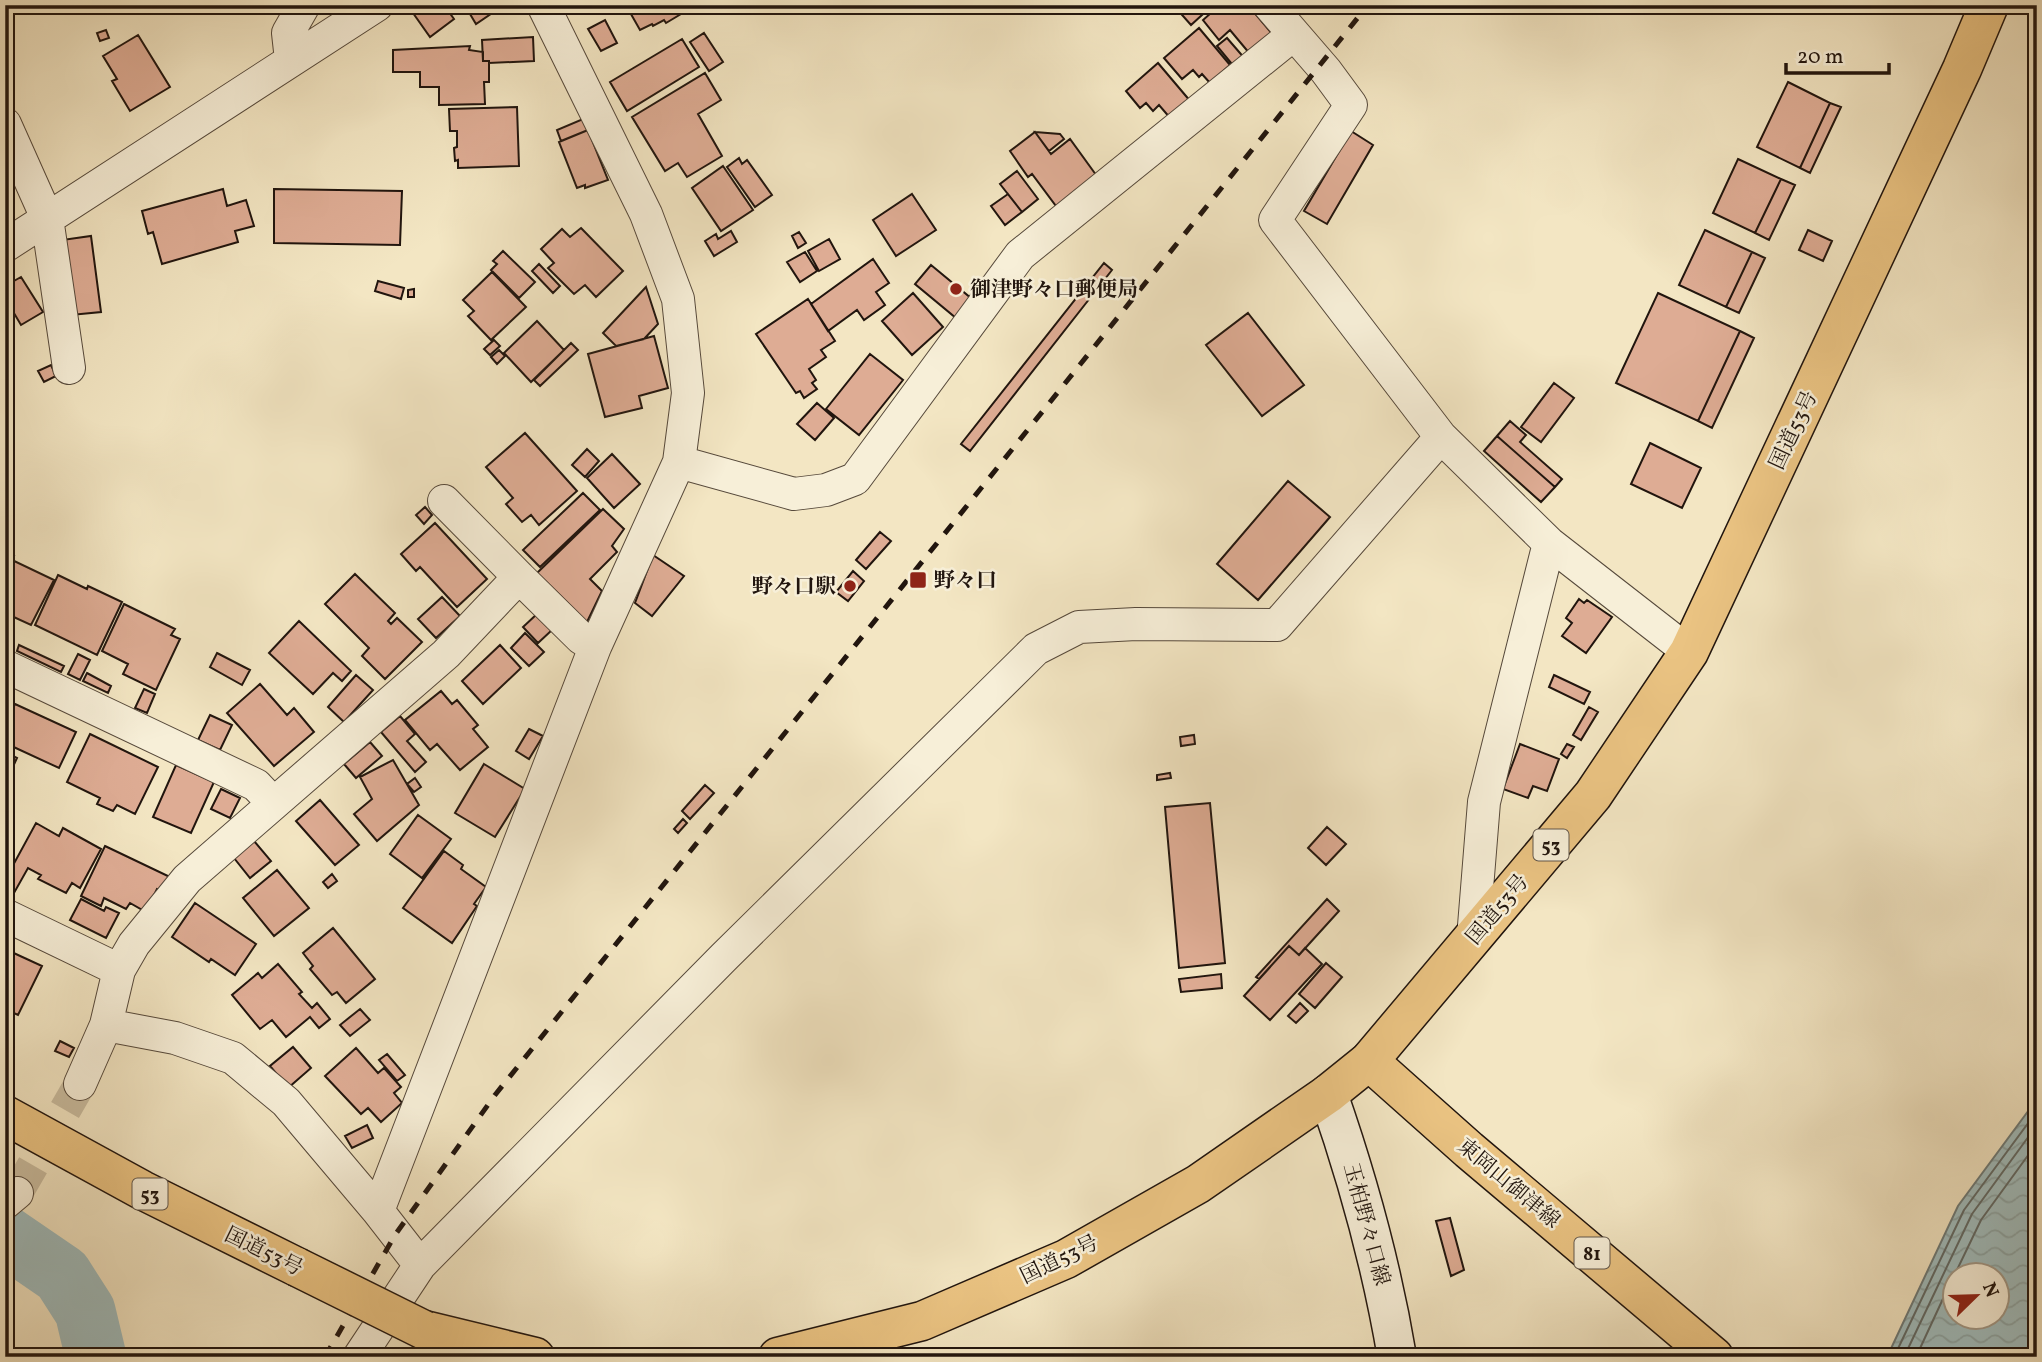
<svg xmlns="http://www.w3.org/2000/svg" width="2042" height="1362" viewBox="0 0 2042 1362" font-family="Vollkorn,'Noto Serif JP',serif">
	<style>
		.water { fill: url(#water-waves); stroke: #6d7a78; stroke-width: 2; fill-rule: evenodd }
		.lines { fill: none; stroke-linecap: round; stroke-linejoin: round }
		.shore { stroke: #606966; stroke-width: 2 }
		.river { stroke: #a0bdbe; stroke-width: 61 }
		.building { fill: #deac94; stroke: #21150e; stroke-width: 2 }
		.minor-tunnel { stroke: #c9bc9f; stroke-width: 32; stroke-dasharray: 32 16; stroke-linecap: butt }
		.minor-casing { stroke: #56493b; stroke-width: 34 }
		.secondary-casing { stroke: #21150e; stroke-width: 41 }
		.primary-casing { stroke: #21150e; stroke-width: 41 }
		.trunk-casing { stroke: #21150e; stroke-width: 41 }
		.minor { stroke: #f7efd8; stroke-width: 32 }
		.secondary { stroke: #f7efd8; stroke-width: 38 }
		.primary { stroke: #eac382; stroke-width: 38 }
		.trunk { stroke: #eac382; stroke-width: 38 }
		.rail { stroke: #21150e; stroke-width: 5; stroke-dasharray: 12 12; stroke-linecap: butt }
		.trunk-bridge-casing { stroke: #21150e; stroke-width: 41; stroke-linecap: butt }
		.trunk-bridge { stroke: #eac382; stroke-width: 38 }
		.poi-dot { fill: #8f2418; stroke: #f7efd8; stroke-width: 2.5 }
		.labels { text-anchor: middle; stroke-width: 5; stroke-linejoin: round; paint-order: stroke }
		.shield { fill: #f7efd8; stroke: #61564b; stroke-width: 2 }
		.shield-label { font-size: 19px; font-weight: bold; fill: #21150e }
		.poi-label { font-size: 21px; font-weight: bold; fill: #21150e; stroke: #f7efd8; text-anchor: start }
		.street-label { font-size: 21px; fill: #21150e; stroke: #f7efd8 }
	</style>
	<defs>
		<pattern id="water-waves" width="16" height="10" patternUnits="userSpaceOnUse" patternTransform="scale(1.75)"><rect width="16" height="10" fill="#a0bdbe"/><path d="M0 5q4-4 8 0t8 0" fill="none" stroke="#8aa2a2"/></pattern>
	</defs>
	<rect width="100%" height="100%" fill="#f3e6c3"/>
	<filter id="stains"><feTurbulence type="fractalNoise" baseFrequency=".00286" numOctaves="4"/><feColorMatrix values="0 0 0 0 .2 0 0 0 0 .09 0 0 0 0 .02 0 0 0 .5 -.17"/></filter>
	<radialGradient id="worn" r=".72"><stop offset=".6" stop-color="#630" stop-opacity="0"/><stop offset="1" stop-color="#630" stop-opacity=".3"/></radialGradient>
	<path class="water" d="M2037 1099V1357H1887L1958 1206ZM1954 1274H1996V1316H1954Z"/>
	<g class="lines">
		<path class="shore" d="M1955 1274 1981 1220 2037 1143
			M1894 1357 1964 1210 2037 1111
			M1904 1357 1972 1214 2037 1125
			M1916 1357 1954 1275"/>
		<path class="river" d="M5 1236 62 1275 85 1311 96 1357"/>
	</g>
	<path class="building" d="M424 5H444L454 19 430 37 413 13Z
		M449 5H504L476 24 467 9 462 13 458 6 452 10Z
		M630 5H696L666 23 664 20 653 26 652 24 640 30 627 7Z
		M1178 5H1213L1191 25 1175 7Z
		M1220 5H1248L1273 35 1250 54 1230 30 1219 40 1203 20Z
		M605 20 617 43 601 51 588 29Z
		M1199 28 1230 65 1210 83 1202 74 1199 77 1193 70 1182 79 1164 58Z
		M106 30 109 38 100 41 97 33Z
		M704 33 723 62 709 71 690 42Z
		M138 35 170 87 130 111 112 81 117 79 103 56Z
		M533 37 534 61 489 63V61H483L482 40Z
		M1227 38 1246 60 1236 69 1217 46Z
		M682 39 699 67 627 111 610 82Z
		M470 46 469 50 483 52V61H489V82H484L485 104 439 105V87H420V72H393V50Z
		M1158 63 1191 102 1171 119 1159 105 1153 111 1146 103 1140 108 1126 91Z
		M705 73 721 100 698 114 722 156 687 177 678 163 665 171 632 117Z
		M1788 82 1830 103 1800 168 1757 147Z
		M1830 103 1841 107 1810 173 1800 168Z
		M517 107 519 166 458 168V160L455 161 454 148 457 147V131H450L449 109Z
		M583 119 588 130 561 141 557 130Z
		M588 130 608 180 585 188V185L577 188 559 142Z
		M1351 131 1373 145 1327 224 1304 211Z
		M1035 132 1051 154 1070 139 1099 179 1059 210 1032 174 1028 177 1010 151Z
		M1035 132 1060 134 1064 139 1049 151Z
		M739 158 742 164 747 160 772 195 755 207 727 167Z
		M1738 159 1781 179 1755 233 1713 213Z
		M723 166 753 210 721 231 692 188Z
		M1017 171 1038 199 1022 212 1000 184Z
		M1781 179 1795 185 1769 240 1755 233Z
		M223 189 227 206 246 200 254 226 235 231 238 242 162 264 153 232 148 234 142 211Z
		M274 189 402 191 400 245 274 243Z
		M912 194 936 230 896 256 873 220Z
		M1008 194 1022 212 1005 225 991 206Z
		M581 228 623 271 596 297 585 285 574 294 548 268 554 263 541 249 562 229 570 237Z
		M1705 230 1752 252 1726 307 1679 285Z
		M1808 230 1832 241 1823 261 1799 250Z
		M731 231 737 242 714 256 705 241 716 234 718 239Z
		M799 232 806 243 798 248 792 236Z
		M91 236 101 312 71 315 62 240Z
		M829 239 840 259 819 271 808 251Z
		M503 251 535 282 519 298 491 270 497 264 493 261Z
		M805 252 817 271 800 282 787 262Z
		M1752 252 1765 258 1739 313 1726 307Z
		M873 259 889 283 876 292 885 305 864 320 857 310 828 331 811 304Z
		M1104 263 1112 270 970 451 961 444Z
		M539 264 560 286 553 293 532 271Z
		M931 265 972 299 956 318 915 284Z
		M492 272 526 307 491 340 468 316 474 311 463 300Z
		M21 277 43 312 21 325 5 298V286Z
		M378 281 404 288 401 299 375 291Z
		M646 287 658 324 644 339 616 346 603 333Z
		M414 289V297H408V290Z
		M913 293 943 327 912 355 882 321Z
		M1658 293 1740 331 1698 421 1616 383Z
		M808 299 835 341 821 350 826 357 809 369 816 380 812 383 817 389 804 398 800 391 796 393 756 334Z
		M1248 313 1304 385 1262 416 1206 345Z
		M537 321 564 350 531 382 504 353Z
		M1740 331 1754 338 1712 428 1698 421Z
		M654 336 668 388 639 396 642 408 605 417 588 354Z
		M494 340 500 346 490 355 484 349Z
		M571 343 578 350 540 386 534 380Z
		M499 350 505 356 497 364 491 357Z
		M870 354 903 380 859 435 826 409Z
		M51 365 56 376 44 382 38 371Z
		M1554 383 1574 398 1541 442 1521 427Z
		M817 403 834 418 815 440 797 424Z
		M1510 421 1526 435 1520 442 1562 479 1555 487 1497 436Z
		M525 433 577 491 539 525 531 515 522 522 506 504 513 498 486 467Z
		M1497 436 1555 487 1541 502 1484 451Z
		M1650 443 1701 468 1682 508 1631 484Z
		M587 449 599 461 585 477 572 465Z
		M612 454 640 484 614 508 587 478Z
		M1288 481 1330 517 1258 600 1217 564Z
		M583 493 600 510 540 567 523 550Z
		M425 507 432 515 424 524 416 515Z
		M603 509 624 529 612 546 617 552 590 579 602 591 587 622 537 573Z
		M435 523 487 579 457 607 420 567 416 571 401 554Z
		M880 532 891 541 866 569 856 560Z
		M5 552 14 556 12 560 54 580 31 625 5 613Z
		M653 555 684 576 652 616 635 603Z
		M853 571 864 581 848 601 836 592Z
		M355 574 395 613 388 621 391 624 397 618 422 642 385 679 362 656 369 648 325 604Z
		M58 575 87 589 88 586 122 602 97 655 35 625Z
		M442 597 460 616 436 638 418 619Z
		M1579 599 1584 603 1587 600 1612 617 1586 653 1562 636 1572 623 1566 618Z
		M124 604 175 629 171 635 180 639 156 690 123 674 128 664 102 651Z
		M537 614 552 630 538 643 523 627Z
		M299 621 351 671 342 681 333 673 313 694 269 653Z
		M525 633 544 652 529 666 511 648Z
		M19 645 64 666 61 672 17 651Z
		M500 645 521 668 483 704 462 681Z
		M217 653 250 670 242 685 210 667Z
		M78 654 90 660 80 680 68 674Z
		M87 673 111 686 108 693 83 681Z
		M356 675 373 690 344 722 328 707Z
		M1554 675 1590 692 1584 704 1549 687Z
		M260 684 287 715 294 708 314 732 274 766 227 713Z
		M144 689 155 694 147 713 135 708Z
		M441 691 452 704 457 700 478 725 473 729 488 747 460 770 437 744 430 750 405 720Z
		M15 704 76 732 59 768 5 743V726Z
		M1589 707 1598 712 1581 740 1573 735Z
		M210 715 232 725 220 750 198 740Z
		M400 716 415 734 407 741 426 762 415 772 381 732Z
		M529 729 543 736 529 759 516 751Z
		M90 734 158 767 135 814 117 805 113 811 97 804 100 798 67 782Z
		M1194 735 1195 744 1181 746 1180 737Z
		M370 742 382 756 356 778 344 764Z
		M1520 744 1559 759 1547 791 1533 786 1528 798 1503 789Z
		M1567 744 1574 747 1567 758 1561 754Z
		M5 752 17 758 5 784Z
		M393 760 419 805 377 841 354 814 372 799 360 777Z
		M484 764 525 789 495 837 455 813Z
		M176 765 214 782 191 833 153 817Z
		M1170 773 1171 778 1157 780V775Z
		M415 778 421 787 414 792 407 784Z
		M705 785 714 793 690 819 682 811Z
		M221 789 240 798 230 818 211 809Z
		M320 800 359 845 335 865 296 821Z
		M1210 803 1225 963 1179 968 1165 807Z
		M418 815 451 839 422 878 390 854Z
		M683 819 687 823 678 833 674 829Z
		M36 823 59 836 63 828 101 849 80 888 72 883 66 893 38 879 41 875 28 868 14 893 5 888V880Z
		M1327 827 1346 844 1326 865 1308 848Z
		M254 841 271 861 250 878 234 858Z
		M105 846 170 877 163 891 157 889 146 912 130 903 126 909 104 898 101 906 81 896Z
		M444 851 463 865 461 869 486 887 474 904 477 906 452 943 403 908Z
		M277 870 309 908 274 936 243 898Z
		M332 874 337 881 328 888 323 882Z
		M81 899 104 911 106 907 119 913 106 938 70 920Z
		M1327 899 1339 911 1299 955 1289 946 1259 979 1256 977Z
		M195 903 256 944 235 975 211 959 209 962 172 937Z
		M333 928 375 979 346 1003 337 992 332 995 310 969 313 966 303 953Z
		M1289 946 1299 955 1305 948 1322 964 1270 1020 1244 996Z
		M5 949 42 966 18 1015 5 1009Z
		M1326 963 1342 977 1315 1008 1299 994Z
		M278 964 302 992 299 994 312 1008 317 1003 330 1019 319 1028 310 1017 286 1037 272 1020 260 1029 232 995 258 973 262 978Z
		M1221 974 1222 988 1181 992 1179 979Z
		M1300 1003 1308 1011 1296 1023 1288 1016Z
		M360 1009 370 1020 350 1036 340 1025Z
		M60 1041 74 1048 69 1057 55 1051Z
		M293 1047 311 1068 288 1088 270 1066Z
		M356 1048 378 1073 384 1068 401 1087 394 1093 402 1103 381 1122 368 1108 361 1114 325 1076Z
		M387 1054 405 1075 397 1081 379 1060Z
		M367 1125 373 1138 352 1148 345 1136Z
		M1450 1218 1464 1270 1451 1276 1436 1221Z"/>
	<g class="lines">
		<path class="minor-tunnel" d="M17 1193 80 1084"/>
		<g class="minor-casing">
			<path id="minor" d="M1269 5 1326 71 1351 105 1275 220 1441 437 1549 543 1689 652
				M291 60 288 33 304 5
				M5 124 47 218 69 368
				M5 246 377 5
				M679 462 794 494 826 490 855 479 1020 255 1294 34
				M444 501 519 577
				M5 666 256 785 273 803
				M5 915 119 970
				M1473 938 1484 802 1549 543
				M106 1025 119 970 134 944 187 879 446 654 519 577 581 638 595 647
				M80 1084 106 1025 175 1038 233 1058 286 1102 378 1211 420 1265
				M5 1203 17 1193
				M378 1211 595 647 679 462 688 393 678 299 646 214 543 5
				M359 1357 420 1265 724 957 1036 649 1079 627 1136 624 1277 625 1441 437"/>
		</g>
		<g class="secondary-casing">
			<path id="secondary" d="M1328 1094C1358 1180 1382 1267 1397 1357"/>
		</g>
		<g class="primary-casing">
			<path id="primary" d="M1369 1061 1469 1150 1714 1357"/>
		</g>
		<g class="trunk-casing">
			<path id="trunk" d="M5 1115 142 1190 297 1267
				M424 1330 535 1357
				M778 1357 922 1321 1066 1259 1198 1184 1328 1094 1369 1061 1593 795 1689 652 1962 69 1989 5"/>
		</g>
		<use href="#minor" class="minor"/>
		<use href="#secondary" class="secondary"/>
		<use href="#primary" class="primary"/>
		<use href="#trunk" class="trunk"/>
		<path class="rail" d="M325 1357 395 1235 495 1095 1368 5"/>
		<g class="trunk-bridge-casing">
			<path id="trunk-bridge" d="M297 1267 424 1330"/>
		</g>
		<use href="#trunk-bridge" class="trunk-bridge"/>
	</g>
	<g class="poi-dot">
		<circle cx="956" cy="289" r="7"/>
		<rect x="909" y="571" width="18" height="18" rx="3.5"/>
		<circle cx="850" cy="586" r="7"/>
	</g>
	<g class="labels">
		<g class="shield">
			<rect x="1533.5" y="829.5" width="35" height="31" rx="5"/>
			<rect x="132.5" y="1178.5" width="35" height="31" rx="5"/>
			<rect x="1574.5" y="1237.5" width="35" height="31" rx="5"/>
		</g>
		<g class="shield-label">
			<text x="1551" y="852">53</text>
			<text x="150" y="1201">53</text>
			<text x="1592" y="1260">81</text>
		</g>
		<g class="poi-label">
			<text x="970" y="296">御津野々口郵便局</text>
			<text x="934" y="587">野々口</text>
			<text x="836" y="593" text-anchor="end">野々口駅</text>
		</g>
		<g class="street-label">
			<text transform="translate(1793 430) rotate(-65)" y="7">国道53号</text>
			<text transform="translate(1497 909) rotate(-50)" y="7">国道53号</text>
			<text transform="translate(1509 1183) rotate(40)" y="7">東岡山御津線</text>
			<text transform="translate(1367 1224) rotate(75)" y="7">玉柏野々口線</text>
			<text transform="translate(264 1251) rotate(26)" y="7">国道53号</text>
			<text transform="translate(1059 1259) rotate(-26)" y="7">国道53号</text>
		</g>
	</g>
	<rect width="2042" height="1362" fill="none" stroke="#f3e6c3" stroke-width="28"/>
	<rect x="7" y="7" width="2028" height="1348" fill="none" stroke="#21150e" stroke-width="3.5"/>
	<rect x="14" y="14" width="2014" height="1334" fill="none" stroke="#21150e" stroke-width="2"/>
	<g transform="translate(1976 1296) rotate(67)"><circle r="33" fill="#f7efd8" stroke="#a19887" stroke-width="2"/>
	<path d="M0-5L12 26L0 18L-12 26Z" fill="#8f2418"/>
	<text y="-10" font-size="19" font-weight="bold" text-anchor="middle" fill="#21150e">N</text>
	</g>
	<path d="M1786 63v10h103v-10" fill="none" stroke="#21150e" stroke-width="3.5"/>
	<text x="1797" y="63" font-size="21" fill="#21150e" stroke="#f7efd8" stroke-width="5" paint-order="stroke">20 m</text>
	<rect width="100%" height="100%" filter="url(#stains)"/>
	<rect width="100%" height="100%" fill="url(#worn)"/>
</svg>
